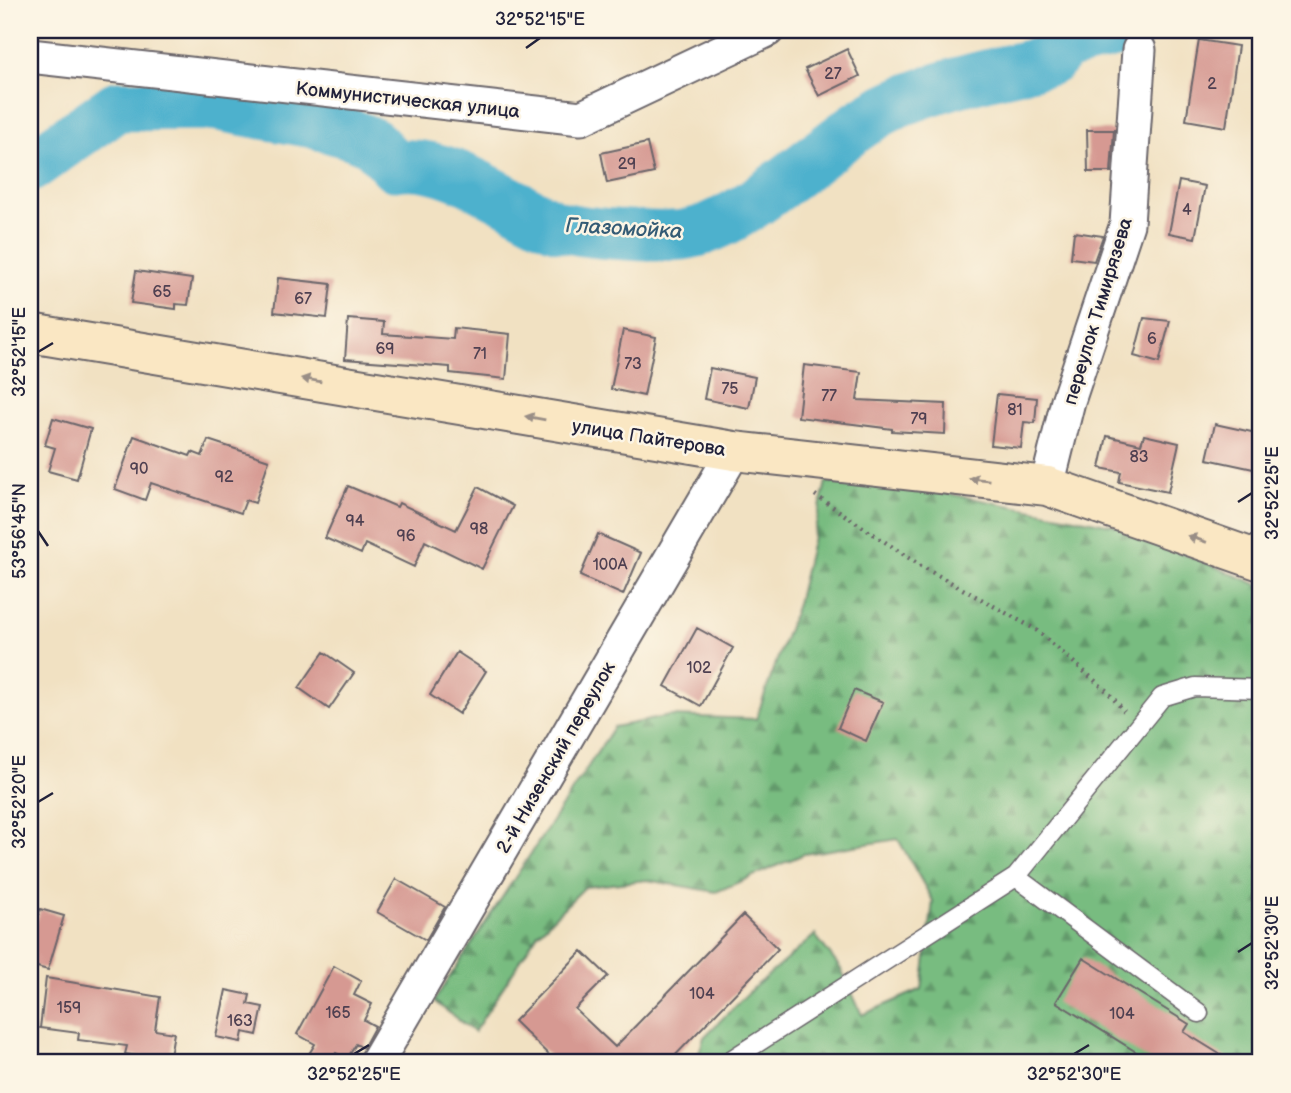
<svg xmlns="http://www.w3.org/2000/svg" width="1291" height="1093" viewBox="0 0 1291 1093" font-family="'Balsamiq Sans',sans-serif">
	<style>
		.forest { fill: url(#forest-firs); stroke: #4d6f5e; stroke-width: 2 }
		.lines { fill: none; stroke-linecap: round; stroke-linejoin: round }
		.river { stroke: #4eb1cd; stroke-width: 51 }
		.building { fill: #d69992 }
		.lane-casing { stroke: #6a656a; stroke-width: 21 }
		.street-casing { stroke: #6a656a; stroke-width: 37 }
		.secondary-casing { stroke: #6a656a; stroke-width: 42 }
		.path { stroke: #6a656a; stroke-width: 4.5; stroke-dasharray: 2 5; stroke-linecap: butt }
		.lane { stroke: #fff; stroke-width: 18 }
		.street { stroke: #fff; stroke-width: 33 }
		.secondary { stroke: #fae7c3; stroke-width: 38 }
		.oneway { fill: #998e86 }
		.ticks { fill: none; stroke: #22223b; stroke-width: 2.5 }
		.labels { text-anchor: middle; stroke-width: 5; stroke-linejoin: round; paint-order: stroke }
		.number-label { font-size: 16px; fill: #4f4051 }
		.street-label { font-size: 19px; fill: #22223b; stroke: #fcf5e5 }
		.water-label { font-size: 21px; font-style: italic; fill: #345b75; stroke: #fcf5e5 }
		.neatline { fill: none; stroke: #22223b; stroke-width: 2.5 }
		.ticks-label { font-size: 18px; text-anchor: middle; fill: #22223b }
	</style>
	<defs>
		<pattern id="forest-firs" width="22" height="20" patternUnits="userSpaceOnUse" patternTransform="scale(1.75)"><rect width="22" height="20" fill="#78bc80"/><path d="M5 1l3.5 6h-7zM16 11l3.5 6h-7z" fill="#62986a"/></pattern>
	</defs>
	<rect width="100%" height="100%" fill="#fcf5e5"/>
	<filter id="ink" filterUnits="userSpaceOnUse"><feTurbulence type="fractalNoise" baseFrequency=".0143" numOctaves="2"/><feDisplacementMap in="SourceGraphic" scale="14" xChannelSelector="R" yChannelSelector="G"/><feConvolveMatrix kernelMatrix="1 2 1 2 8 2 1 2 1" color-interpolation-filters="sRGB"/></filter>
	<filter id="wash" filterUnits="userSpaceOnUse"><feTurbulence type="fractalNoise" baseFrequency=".00686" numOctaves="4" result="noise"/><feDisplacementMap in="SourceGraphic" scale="28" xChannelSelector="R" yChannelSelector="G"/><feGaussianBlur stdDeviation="1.57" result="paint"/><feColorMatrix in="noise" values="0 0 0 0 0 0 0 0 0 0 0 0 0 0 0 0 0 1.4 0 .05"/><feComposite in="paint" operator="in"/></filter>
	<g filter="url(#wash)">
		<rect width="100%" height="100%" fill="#f1e1c2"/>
		<path class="forest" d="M877 480 1138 530 1163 545 1261 586V1063H820L817 1060 812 1063H696L704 1037 751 990 815 935 841 969 862 1015 922 989 933 901 898 839 804 854 716 892 647 880 585 887 538 933 474 1032 434 1001 614 727 670 716 756 719 797 604 826 482Z"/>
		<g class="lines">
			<path class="river" d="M30 167 117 106 212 105 313 123 354 135 373 143 395 166C444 156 507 203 551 223 574 234 657 238 683 235 745 227 824 143 880 112 929 86 997 72 1051 60L1064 45 1129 30"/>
		</g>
		<g id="blocks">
			<path class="building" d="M1199 40 1238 46 1226 127 1186 120Z
				M847 49 860 76 819 96 805 69Z
				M1087 130H1114L1111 172H1088Z
				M647 143 654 173 607 183 601 153Z
				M1179 181 1205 186 1195 238 1169 233Z
				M1074 232 1103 236 1094 261 1071 258Z
				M136 271 192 279 188 305 176 304V309L131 303Z
				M278 278 331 284 327 318 274 312Z
				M1144 318 1170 321 1159 363 1134 356Z
				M348 319 384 322 383 334 453 339 454 328 510 334 506 379 450 373V367L345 359Z
				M623 330 656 337 644 396 611 389Z
				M804 365 861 372 857 400 946 404 945 434 892 431V429L798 417Z
				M710 368 755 377 749 408 704 399Z
				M997 394 1037 398 1035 423 1024 422 1021 448 991 445Z
				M53 418 91 429 77 479 48 471 55 448 45 445Z
				M1215 424 1261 434 1258 470 1207 459Z
				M1144 435 1179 443 1168 492 1119 482 1121 472 1100 468 1107 436 1141 444Z
				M134 436 190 456 192 452 202 456 208 440 269 460 255 503 246 500 241 513 151 483 145 500 115 489Z
				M348 486 397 507 399 503 456 530 478 487 513 506 482 569 425 541 414 567 365 544 361 554 325 538Z
				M598 534 641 553 623 595 580 576Z
				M697 628 733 648 701 706 665 686Z
				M324 652 354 673 329 709 299 688Z
				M457 652 486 671 459 714 430 695Z
				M854 690 883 702 866 741 838 728Z
				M396 879 445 907 426 940 377 912Z
				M40 909 64 916 48 970 30 965V944Z
				M743 915 778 949 668 1063H557L514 1021 582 951 608 976 575 1009 615 1047Z
				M1083 958 1189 1024 1184 1032 1234 1063H1154L1056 1002Z
				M334 966 361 981 354 995 372 1004 364 1020 375 1026 363 1048 356 1044 347 1059 336 1053 330 1063H325L309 1054 315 1044 297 1034Z
				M46 978 160 997 155 1030 174 1033 169 1061 125 1054 127 1046 78 1040 79 1033 40 1028Z
				M226 990 250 995 248 1004 263 1007 257 1035 243 1032 241 1042 216 1037Z"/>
		</g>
	</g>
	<g filter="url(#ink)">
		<use href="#blocks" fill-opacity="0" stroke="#6a656a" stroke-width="2"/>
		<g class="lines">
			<g class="lane-casing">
				<path id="lane" d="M1199 1013 1016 877 1162 697 1195 687 1261 689
					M726 1063 1016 877"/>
			</g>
			<g class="street-casing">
				<path id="street" d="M30 56 581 118 767 30
					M1047 486 1068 401 1127 224 1139 50
					M376 1063 734 451"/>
			</g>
			<g class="secondary-casing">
				<path id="secondary" d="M30 333 734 451 1047 486 1261 561"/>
			</g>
			<path class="path" d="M815 495 921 566 1035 629 1108 692 1124 711"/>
			<use href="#lane" class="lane"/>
			<use href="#street" class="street"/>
			<use href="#secondary" class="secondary"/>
		</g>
		<defs><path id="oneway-solid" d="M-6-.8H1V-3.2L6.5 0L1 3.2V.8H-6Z" transform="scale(1.75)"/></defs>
		<g class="oneway">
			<use href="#oneway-solid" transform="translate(311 380) rotate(-170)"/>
			<use href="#oneway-solid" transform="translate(535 418) rotate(-170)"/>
			<use href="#oneway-solid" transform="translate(979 479) rotate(-174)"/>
			<use href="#oneway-solid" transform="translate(1197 539) rotate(-161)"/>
		</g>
	</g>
	<path class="ticks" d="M526 48 540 38M38 352 53 343M1238 502 1252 493M38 531 48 546M38 802 53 793M1238 952 1252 943M354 1054 369 1045M1074 1054 1089 1045"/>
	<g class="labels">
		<g class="number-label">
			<text x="833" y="79">27</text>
			<text x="1212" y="89">2</text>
			<text x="627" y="169">29</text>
			<text x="1187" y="215">4</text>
			<text x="162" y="297">65</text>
			<text x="303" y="304">67</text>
			<text x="1152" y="344">6</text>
			<text x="385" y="354">69</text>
			<text x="480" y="359">71</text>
			<text x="633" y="369">73</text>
			<text x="730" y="394">75</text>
			<text x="829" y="401">77</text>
			<text x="1015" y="415">81</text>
			<text x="919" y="424">79</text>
			<text x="1139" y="462">83</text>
			<text x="139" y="474">90</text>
			<text x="224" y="482">92</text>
			<text x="355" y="526">94</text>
			<text x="479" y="534">98</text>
			<text x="406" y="541">96</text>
			<text x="610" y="570">100А</text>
			<text x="699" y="673">102</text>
			<text x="702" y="999">104</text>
			<text x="69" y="1013">159</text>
			<text x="338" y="1018">165</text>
			<text x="1122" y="1019">104</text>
			<text x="240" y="1026">163</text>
		</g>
		<g class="street-label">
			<text transform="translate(408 99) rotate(6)" y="7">Коммунистическая улица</text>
			<text transform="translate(1097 311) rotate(-73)" y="7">переулок Тимирязева</text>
			<text transform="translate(649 437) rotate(9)" y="7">улица Пайтерова</text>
			<text transform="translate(555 757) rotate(-60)" y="7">2-й Низенский переулок</text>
		</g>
		<g class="water-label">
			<text transform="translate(624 228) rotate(3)" y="7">Глазомойка</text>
		</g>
	</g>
	<rect width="1291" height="1093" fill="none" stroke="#fcf5e5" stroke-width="77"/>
	<rect x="38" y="38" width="1214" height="1016" class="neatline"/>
	<g class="ticks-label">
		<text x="540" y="25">32°52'15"E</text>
		<text transform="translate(19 352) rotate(-90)" y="6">32°52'15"E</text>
		<text transform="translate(1272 493) rotate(-90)" y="6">32°52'25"E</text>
		<text transform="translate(19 531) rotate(-90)" y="6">53°56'45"N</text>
		<text transform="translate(19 802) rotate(-90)" y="6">32°52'20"E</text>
		<text transform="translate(1272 943) rotate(-90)" y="6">32°52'30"E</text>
		<text x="354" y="1080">32°52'25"E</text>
		<text x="1074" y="1080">32°52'30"E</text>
	</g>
</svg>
